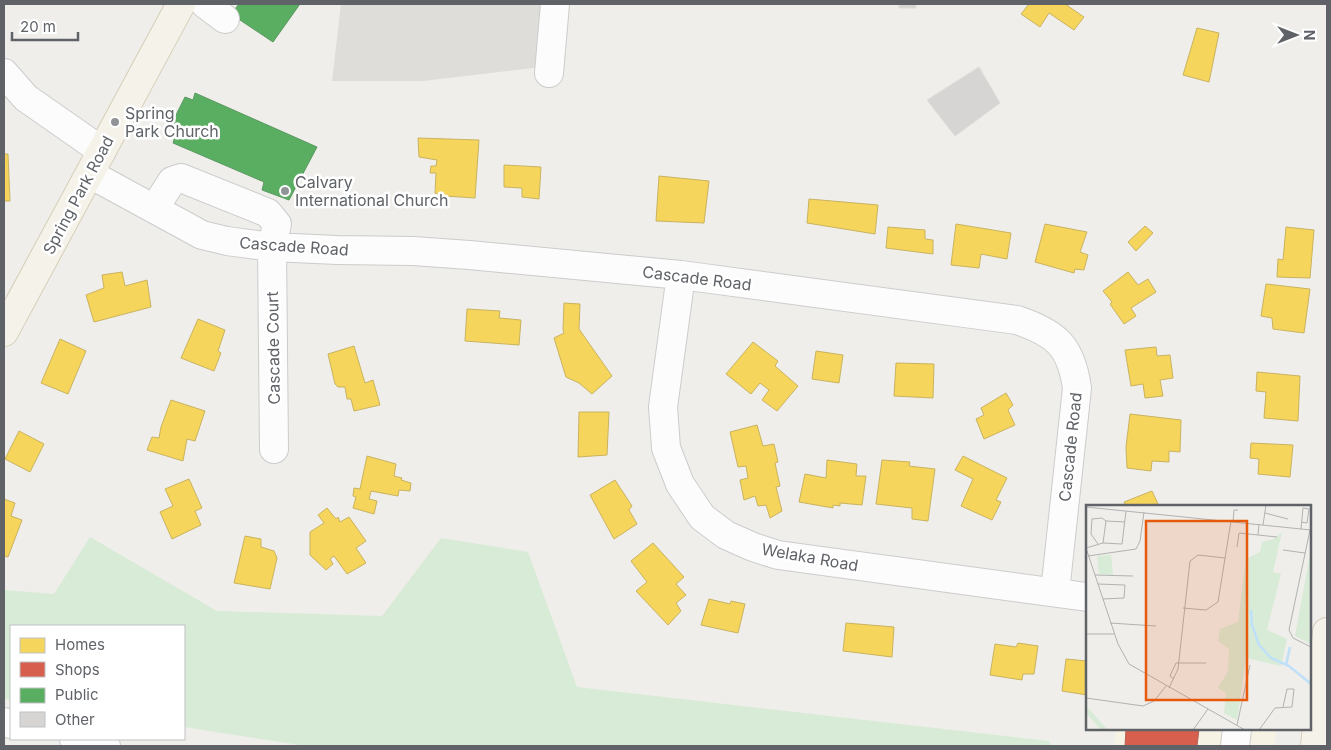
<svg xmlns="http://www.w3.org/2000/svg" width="1331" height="750" viewBox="0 0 1331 750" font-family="Inter,sans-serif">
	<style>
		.commercial { fill: #f7f3e4 }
		.industrial { fill: #dfddda }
		.green { fill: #d8ebd6 }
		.homes { fill: #f6d55c; stroke: #c9b360 }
		.shops { fill: #d6604d; stroke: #b26155 }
		.public { fill: #5aae61; stroke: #5c9863 }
		.building { fill: #d6d5d3; stroke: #deddd9 }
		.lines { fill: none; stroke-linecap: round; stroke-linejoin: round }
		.minor-casing { stroke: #cbcccc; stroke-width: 30 }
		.major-casing { stroke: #d7ceb8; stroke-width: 30 }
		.minor { stroke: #fdfcfc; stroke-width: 28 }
		.major { stroke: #f4f2e9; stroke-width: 28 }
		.poi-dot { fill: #919496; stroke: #fff; stroke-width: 2 }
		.labels { text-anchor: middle; stroke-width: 5; stroke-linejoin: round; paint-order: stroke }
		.poi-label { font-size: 16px; fill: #5f6368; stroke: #fff; text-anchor: start }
		.street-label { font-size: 16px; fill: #5f6368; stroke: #fff }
		.inset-river { fill: none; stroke: #bfe0f9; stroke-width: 2.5 }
		.inset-road { fill: none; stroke: #b1b2b2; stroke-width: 1 }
		.view { fill: #e8590c; fill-opacity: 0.15; stroke: #e8590c; stroke-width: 2.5 }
		.inset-edge { fill: none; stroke: #5f6368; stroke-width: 2.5 }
	</style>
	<rect width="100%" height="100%" fill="#efeeea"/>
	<path class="commercial" d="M1116 729H1276L1274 746H1114Z"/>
	<path class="industrial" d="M341 4H547L542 67 423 81H332Z"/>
	<path class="green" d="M90 537 217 611 382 616 441 538 528 552 577 687 1049 741 1051 746H306L184 727V626H11V700L4 699V590L54 594Z"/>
	<path class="homes" d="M1029 4H1065L1084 17 1074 30 1049 13 1040 27 1021 14Z
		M1197 28 1219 33 1209 82 1183 75Z
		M418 138 479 140 475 198 445 196 435 193 436 173H430L431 166H436L437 160 419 157Z
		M4 154H8L10 201H4Z
		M504 165 541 167 539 199 522 197V188L504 187Z
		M659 176 709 181 704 223 656 221Z
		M809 199 878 205 875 234 807 223Z
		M956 224 1011 233 1007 259 981 254 979 268 951 265Z
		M1045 224 1087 232 1080 252 1088 255 1084 270 1075 269 1074 273 1035 262Z
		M1145 226 1153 233 1136 251 1128 242Z
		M888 227 925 230V239L933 240V254L886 248Z
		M1286 227 1314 230 1310 278 1277 277 1278 259 1283 260Z
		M122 272 125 286 147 280 151 307 94 322 86 295 104 288 102 275Z
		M1128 272 1138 285 1148 279 1156 292 1131 308 1136 316 1124 324 1110 304 1112 302 1103 291Z
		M1266 284 1310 289 1304 333 1273 329 1272 318 1261 316Z
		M564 303 580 304 579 329 612 376 592 394 579 383 566 377 554 338 564 333 563 329Z
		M467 309 500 311 499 318 521 320 519 345 465 341Z
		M198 319 225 330 218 351 221 353 214 371 181 358Z
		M60 339 86 351 68 394 41 383Z
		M753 342 778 361 775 366 798 386 777 411 762 400 769 390 760 383 751 394 726 374Z
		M354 346 365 383 373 380 380 405 354 411 351 399H347L345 387H338L335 384 328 354Z
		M1156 347 1157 356 1170 355 1173 378 1160 380 1163 396 1145 398 1143 384 1131 386 1125 350Z
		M816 351 843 355 839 383 812 379Z
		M896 363 934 364 933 398 894 396Z
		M1257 372 1300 376 1298 421 1264 418 1266 392 1256 391Z
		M1006 393 1013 405 1008 410 1015 425 984 439 976 419 984 415 981 408Z
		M171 400 205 411 195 441 187 439 183 461 147 450 152 437 159 438 161 427Z
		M579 412H609L607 455 578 457Z
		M1130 414 1181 420 1180 452 1169 451V462L1152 461 1151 471 1127 468 1126 447Z
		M757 425 763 446 774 444 778 462 775 463 780 486 776 487 782 511 770 518 766 505 758 506 755 496 744 500 740 480 748 478 746 466 738 467 730 432Z
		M19 431 44 444 30 472 5 459Z
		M1251 443 1293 445 1290 477 1258 474 1259 459 1250 458Z
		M367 456 396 464 394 476 402 478 401 480 411 483 410 491 399 490 398 496 371 491 369 499 377 501 374 514 353 508 356 497 353 496 354 488 360 489Z
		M963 456 1007 478 996 500 1001 502 992 520 961 506 973 479 955 470Z
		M827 460 857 464 856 476H866L862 505 840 503V506L833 505V508L799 502 805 474 826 478Z
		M882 460 910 462 909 466 935 469 928 521 912 519V508L876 504Z
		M189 479 202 508 195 511 201 525 172 539 160 512 173 506 165 489Z
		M615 480 632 506 629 510 637 524 614 539 590 495Z
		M1152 491 1159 506H1126L1124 502Z
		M4 499 15 503 11 516 22 520 8 557 4 556Z
		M327 508 336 519 338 517 340 522 349 517 366 541 356 548 366 563 347 574 334 556 330 559 333 564 326 570 310 555V532L324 523 318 515Z
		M245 536 261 539V547L274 551 277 558 270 589 234 583Z
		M653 543 684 577 676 584 686 595 676 603 681 611 668 625 636 591 647 582 631 561Z
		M709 599 730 604 731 601 745 604 738 633 701 625Z
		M846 623 894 627 892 657 843 651Z
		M1018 643 1038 646 1034 674H1023L1022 680 990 675 995 644 1016 647Z
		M1066 659 1087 661V695L1062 691Z"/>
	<path class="shops" d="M1126 729H1199L1197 746H1125Z"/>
	<path class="public" d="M239 4H300L273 42 231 14Z
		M195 93 317 147 289 200 262 190 264 182 173 143 177 130 170 127 185 97 193 100Z"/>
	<path class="building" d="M899 4H916V8H899Z
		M979 67 1000 103 955 136 927 100Z"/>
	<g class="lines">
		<g class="minor-casing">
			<path id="minor" d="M205 4 225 19
				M4 73 26 98 102 151
				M549 73 555 4
				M90 174 202 235 227 241 272 247 337 250 413 251 469 255 681 275 1017 320C1056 333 1071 346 1077 388L1055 592
				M154 209 172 181 181 178 268 213 277 224 272 247 274 449
				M681 275 663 407 666 448 680 484 702 517 726 535 753 547 778 555 1087 597
				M4 722 11 724
				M74 739 106 746
				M1235 746 1237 729"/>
		</g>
		<g class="major-casing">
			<path id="major" d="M4 332 181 4
				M1315 746 1327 632"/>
		</g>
		<use href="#minor" class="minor"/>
		<use href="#major" class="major"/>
	</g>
	<g class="poi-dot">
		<circle cx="115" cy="122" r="5"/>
		<circle cx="285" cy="191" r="5"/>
	</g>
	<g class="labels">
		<g class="poi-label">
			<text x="125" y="119">Spring<tspan x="125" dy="18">Park Church</tspan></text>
			<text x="295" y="188">Calvary<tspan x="295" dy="18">International Church</tspan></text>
		</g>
		<g class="street-label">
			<text transform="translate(78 195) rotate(-62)" y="6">Spring Park Road</text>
			<text transform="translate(294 246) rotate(4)" y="6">Cascade Road</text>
			<text transform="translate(697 278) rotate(7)" y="6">Cascade Road</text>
			<text transform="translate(273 348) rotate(-91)" y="6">Cascade Court</text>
			<text transform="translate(1070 447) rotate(-84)" y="6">Cascade Road</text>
			<text transform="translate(810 557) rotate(10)" y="6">Welaka Road</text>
		</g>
	</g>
	<g transform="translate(1086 505)">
		<rect width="225" height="225" fill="#efeeea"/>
		<path d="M196 27 187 67 195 69 181 125 201 134 195 161 160 153 151 215 138 208 140 188 132 183 142 166 143 144 132 136 134 124 152 117 160 54 174 47 176 37 188 34ZM225 44V139L209 131ZM25 50 27 70 13 69 11 51ZM0 197V201L22 225H15L0 208Z" fill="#d8ebd6"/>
		<path class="inset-river" d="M165 105 166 120 173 140 185 153 203 161 225 179M200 160 204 142"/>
		<path class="inset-road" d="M0 2 225 25M179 8 202 14M147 17 148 5H152M173 19 172 30 191 32M177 20 180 0M215 24 217 3 223 4 221 18 215 17M224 25 203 125 207 133 225 142M17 38 20 16 39 17M12 39 5 29 6 14 16 13 20 16M151 42 153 28 172 30M0 43 17 38 36 39 40 6M0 43 32 139 43 159 159 225M197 45 219 48M2 51 50 44 54 36 58 7M9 70 47 71M12 79 39 80 38 93 17 94M97 103 120 105 132 97 145 16M24 118 70 121M1 129H28M88 174 84 171 90 158H120M83 183 92 164 104 56 112 50 139 53M0 193 57 201 68 196 80 181M151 220 164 160M107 225 122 204M173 225 189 203 206 202 208 184H201L197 202"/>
		<path class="view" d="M60 16H161V195H60Z"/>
		<rect width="225" height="225" class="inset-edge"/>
	</g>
	<rect width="1331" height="750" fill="none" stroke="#5f6368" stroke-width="10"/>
	<rect x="10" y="625" width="175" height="115" fill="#ffffff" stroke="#bfc1c3"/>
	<rect x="20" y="638" width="25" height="15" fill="#f6d55c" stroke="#bfc1c3"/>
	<text x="55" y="650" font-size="15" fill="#5f6368">Homes</text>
	<rect x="20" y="662" width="25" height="15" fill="#d6604d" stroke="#bfc1c3"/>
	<text x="55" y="675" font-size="15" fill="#5f6368">Shops</text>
	<rect x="20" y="688" width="25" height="15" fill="#5aae61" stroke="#bfc1c3"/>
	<text x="55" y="700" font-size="15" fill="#5f6368">Public</text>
	<rect x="20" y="712" width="25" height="15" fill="#d6d5d3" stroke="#bfc1c3"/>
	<text x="55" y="725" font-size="15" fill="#5f6368">Other</text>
	<g transform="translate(1296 35) rotate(90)" stroke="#ffffff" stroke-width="4" paint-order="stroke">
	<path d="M0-4L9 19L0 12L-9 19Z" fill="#5f6368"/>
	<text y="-8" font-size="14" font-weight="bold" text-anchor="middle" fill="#5f6368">N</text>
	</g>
	<path d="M12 32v8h66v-8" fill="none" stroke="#5f6368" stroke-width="2.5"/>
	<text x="20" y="32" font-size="15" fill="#5f6368" stroke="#ffffff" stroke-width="4" paint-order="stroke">20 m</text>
</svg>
